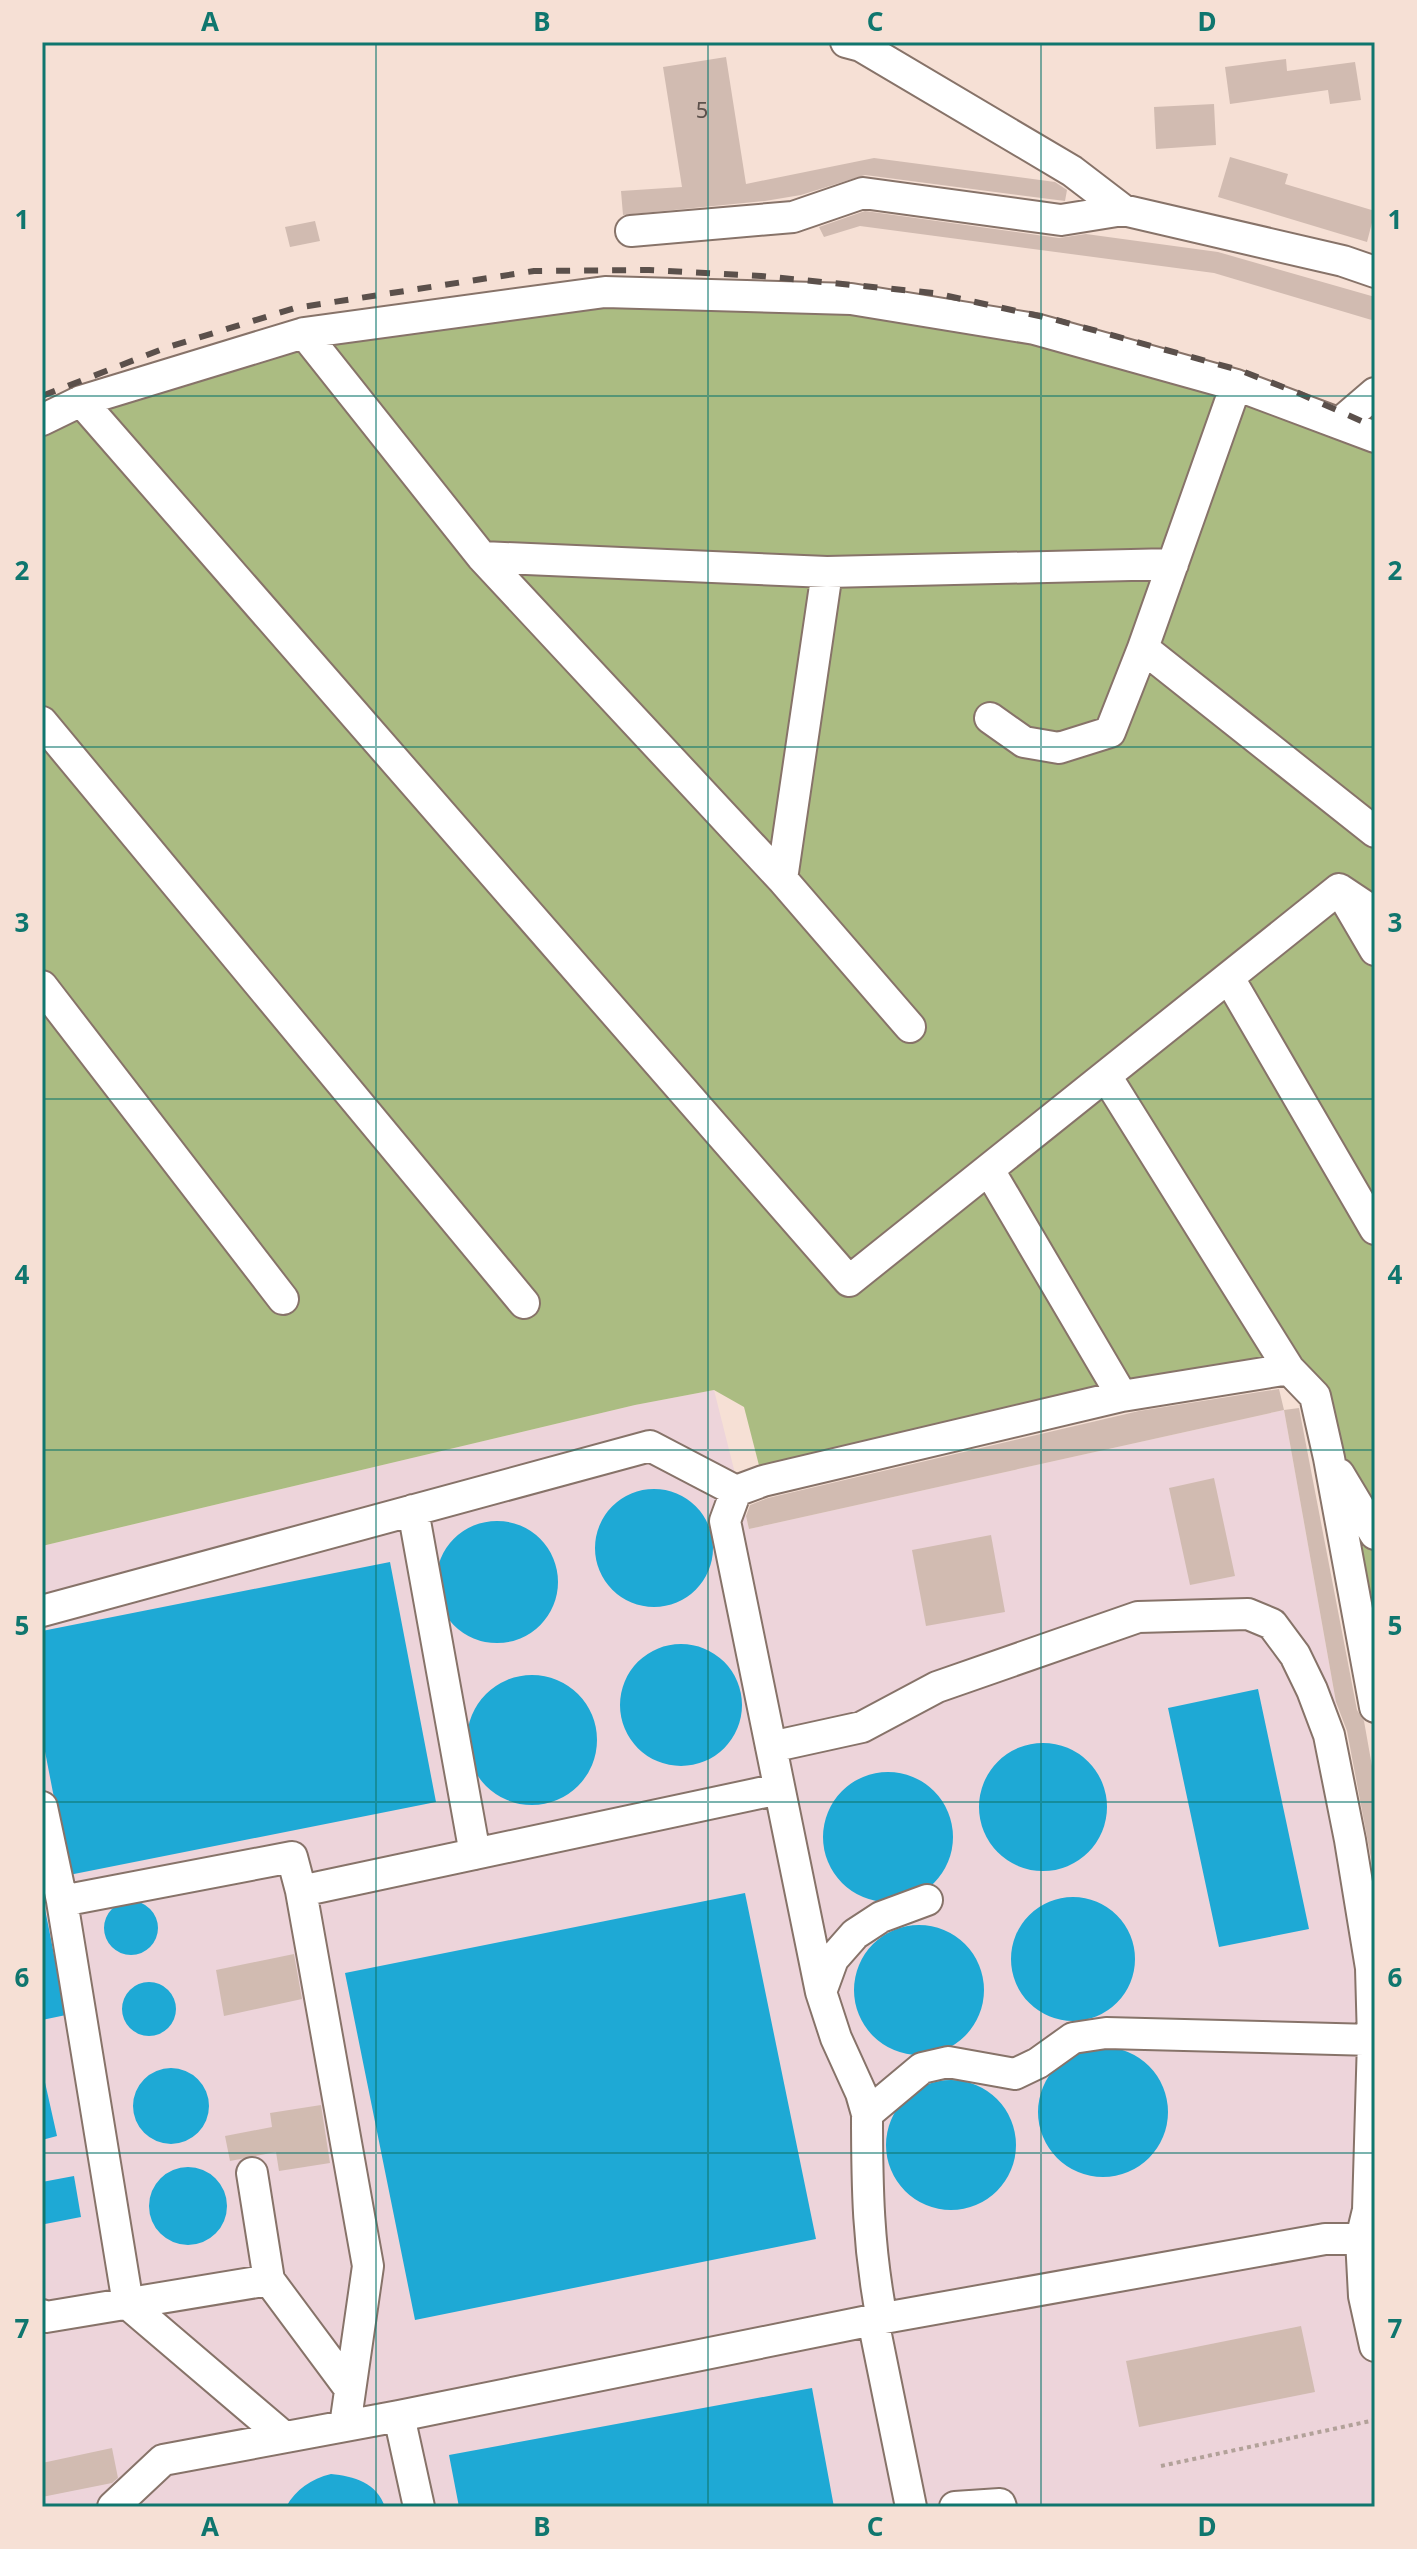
<svg xmlns="http://www.w3.org/2000/svg" width="1417" height="2549" viewBox="0 0 1417 2549" font-family="'Noto Sans',sans-serif">
	<style>
		.industrial { fill: #edd4da }
		.green { fill: #abbc82 }
		.water { fill: #1ea9d5 }
		.building { fill: #d1bbb1 }
		.lines { fill: none; stroke-linecap: round; stroke-linejoin: round }
		.minor-casing { stroke: #877369; stroke-width: 34 }
		.path { stroke: #b2a199; stroke-width: 4; stroke-dasharray: 4 4; stroke-linecap: butt }
		.minor { stroke: #fff; stroke-width: 30 }
		.rail { stroke: #5b504b; stroke-width: 6; stroke-dasharray: 14 14; stroke-linecap: butt }
		.grid { fill: none; stroke: #0f766e; stroke-width: 2; stroke-opacity: 0.55 }
		.labels { text-anchor: middle; stroke-width: 6; stroke-linejoin: round; paint-order: stroke }
		.number-label { font-size: 22px; fill: #5d514c }
		.neatline { fill: none; stroke: #0f766e; stroke-width: 3 }
		.grid-label { font-size: 26px; text-anchor: middle; font-weight: bold; fill: #0f766e }
	</style>
	<rect width="100%" height="100%" fill="#f6e0d5"/>
	<path class="industrial" d="M714 1390 749 1529 1284 1410 1375 1921V2507H42V1546L635 1405Z"/>
	<path class="green" d="M605 292 1035 329 1375 437V1707L1329 1458 1289 1369 763 1481 744 1407 714 1390 635 1405 42 1546V420L304 333Z"/>
	<path class="water" d="M595 1548a59 59 0 1 1 118 0a59 59 0 1 1-118 0Z
		M436 1582a61 61 0 1 1 122 0a61 61 0 1 1-122 0Z
		M390 1562 436 1802 69 1875 42 1736V1631Z
		M620 1705a61 61 0 1 1 122 0a61 61 0 1 1-122 0Z
		M467 1740a65 65 0 1 1 130 0a65 65 0 1 1-130 0Z
		M1258 1689 1309 1929 1219 1947 1168 1708Z
		M979 1807a64 64 0 1 1 128 0a64 64 0 1 1-128 0Z
		M823 1837a65 65 0 1 1 130 0a65 65 0 1 1-130 0Z
		M745 1893 816 2239 415 2320 345 1973Z
		M42 1894 66 2015 42 2020Z
		M1011 1959a62 62 0 1 1 124 0a62 62 0 1 1-124 0Z
		M104 1928a27 27 0 1 1 54 0a27 27 0 1 1-54 0Z
		M854 1990a65 65 0 1 1 130 0a65 65 0 1 1-130 0Z
		M122 2009a27 27 0 1 1 54 0a27 27 0 1 1-54 0Z
		M1038 2112a65 65 0 1 1 130 0a65 65 0 1 1-130 0Z
		M133 2106a38 38 0 1 1 76 0a38 38 0 1 1-76 0Z
		M42 2069 57 2136 42 2140Z
		M886 2145a65 65 0 1 1 130 0a65 65 0 1 1-130 0Z
		M149 2206a39 39 0 1 1 78 0a39 39 0 1 1-78 0Z
		M74 2176 81 2217 45 2224 42 2182Z
		M812 2388 834 2507H459L449 2455Z
		M331 2474C354 2476 377 2483 385 2507H286C296 2489 311 2479 331 2474Z"/>
	<path class="building" d="M726 57 746 184 874 158 1055 182 1067 190 1065 201 865 175 801 195 765 201 623 215 621 191 682 187 663 67Z
		M1286 59 1287 71 1355 62 1361 100 1330 104 1328 90 1230 104 1225 67Z
		M1214 104 1216 145 1156 149 1154 107Z
		M1230 157 1288 174 1285 184 1375 211 1367 242 1218 197Z
		M865 211 1059 238 1086 234 1218 252 1375 297V321L1214 273 860 226 824 237 819 227Z
		M315 221 320 241 290 247 285 227Z
		M1279 1389 1284 1410 749 1529 746 1516 750 1505 768 1498 1139 1411Z
		M1299 1408 1357 1710 1364 1721 1375 1783V1868L1373 1869 1347 1731 1336 1702 1284 1410Z
		M1214 1478 1235 1576 1190 1585 1169 1488Z
		M991 1535 1005 1612 926 1626 912 1550Z
		M294 1954 302 1999 224 2016 216 1970Z
		M321 2105 330 2163 279 2171 276 2152 230 2161 225 2136 272 2127 270 2113Z
		M1301 2326 1315 2392 1139 2427 1126 2361Z
		M112 2448 118 2478 112 2483 42 2497V2463Z"/>
	<g class="lines">
		<g class="minor-casing">
			<path id="minor" d="M846 42 861 46 1072 171 1123 210
				M631 231 793 217 863 193 1061 220 1123 210 1343 261 1375 272
				M304 333 482 557 782 879 910 1027
				M1236 385 1143 648 1375 832
				M81 401 849 1281 1339 889 1375 913
				M42 420 81 401 304 333 605 292 851 299 1035 329 1236 385 1375 437
				M1340 423 1375 393
				M482 557 827 572 1173 564
				M990 718 1024 742 1059 748 1110 732 1143 648
				M42 722 524 1303
				M782 879 827 572
				M1344 897 1375 950
				M1229 978 1375 1229
				M42 986 283 1299
				M1106 1076 1289 1369
				M989 1170 1122 1396
				M1339 1474 1375 1534
				M413 1510 475 1854
				M42 1611 650 1446 736 1491
				M771 1747 862 1727 937 1687 1138 1617 1248 1614 1272 1624 1295 1655 1312 1690 1329 1735 1350 1840 1371 1968 1373 2040 1368 2210 1361 2239
				M42 1807 62 1901 292 1857 301 1891 779 1789
				M301 1891 368 2266 345 2426
				M62 1901 128 2304 284 2437
				M821 1992 725 1521 736 1491 763 1481 1122 1396 1289 1369 1315 1396 1329 1458 1375 1707
				M867 2114 861 2093 836 2038 821 1992 833 1959 855 1934 881 1917 927 1900
				M252 2173 269 2280
				M42 2315 46 2317 269 2280 350 2389
				M882 2319C868 2247 867 2187 867 2114L922 2068 948 2062 1015 2074 1038 2063 1073 2038 1106 2033 1373 2040
				M873 2320 911 2507
				M399 2416 419 2507
				M113 2507 163 2460 399 2416 873 2320 1325 2239H1361L1364 2296 1375 2346
				M955 2507 1000 2504 1001 2507"/>
		</g>
		<path class="path" d="M1161 2466 1375 2420"/>
		<use href="#minor" class="minor"/>
		<path class="rail" d="M42 396 165 348 295 308 534 271 649 270 761 276 934 293 1053 319 1239 370 1296 392 1375 427"/>
	</g>
	<path class="grid" d="M376 42V2507M708 42V2507M1041 42V2507M42 396H1375M42 747H1375M42 1099H1375M42 1450H1375M42 1802H1375M42 2153H1375"/>
	<g class="labels">
		<g class="number-label">
			<text x="702" y="118">5</text>
		</g>
	</g>
	<rect width="1417" height="2549" fill="none" stroke="#f6e0d5" stroke-width="88"/>
	<rect x="44" y="44" width="1329" height="2461" class="neatline"/>
	<g class="grid-label">
		<text x="210" y="31">A</text>
		<text x="542" y="31">B</text>
		<text x="875" y="31">C</text>
		<text x="1207" y="31">D</text>
		<text x="22" y="229">1</text>
		<text x="1395" y="229">1</text>
		<text x="22" y="580">2</text>
		<text x="1395" y="580">2</text>
		<text x="22" y="932">3</text>
		<text x="1395" y="932">3</text>
		<text x="22" y="1284">4</text>
		<text x="1395" y="1284">4</text>
		<text x="22" y="1635">5</text>
		<text x="1395" y="1635">5</text>
		<text x="22" y="1987">6</text>
		<text x="1395" y="1987">6</text>
		<text x="22" y="2338">7</text>
		<text x="1395" y="2338">7</text>
		<text x="210" y="2536">A</text>
		<text x="542" y="2536">B</text>
		<text x="875" y="2536">C</text>
		<text x="1207" y="2536">D</text>
	</g>
</svg>
